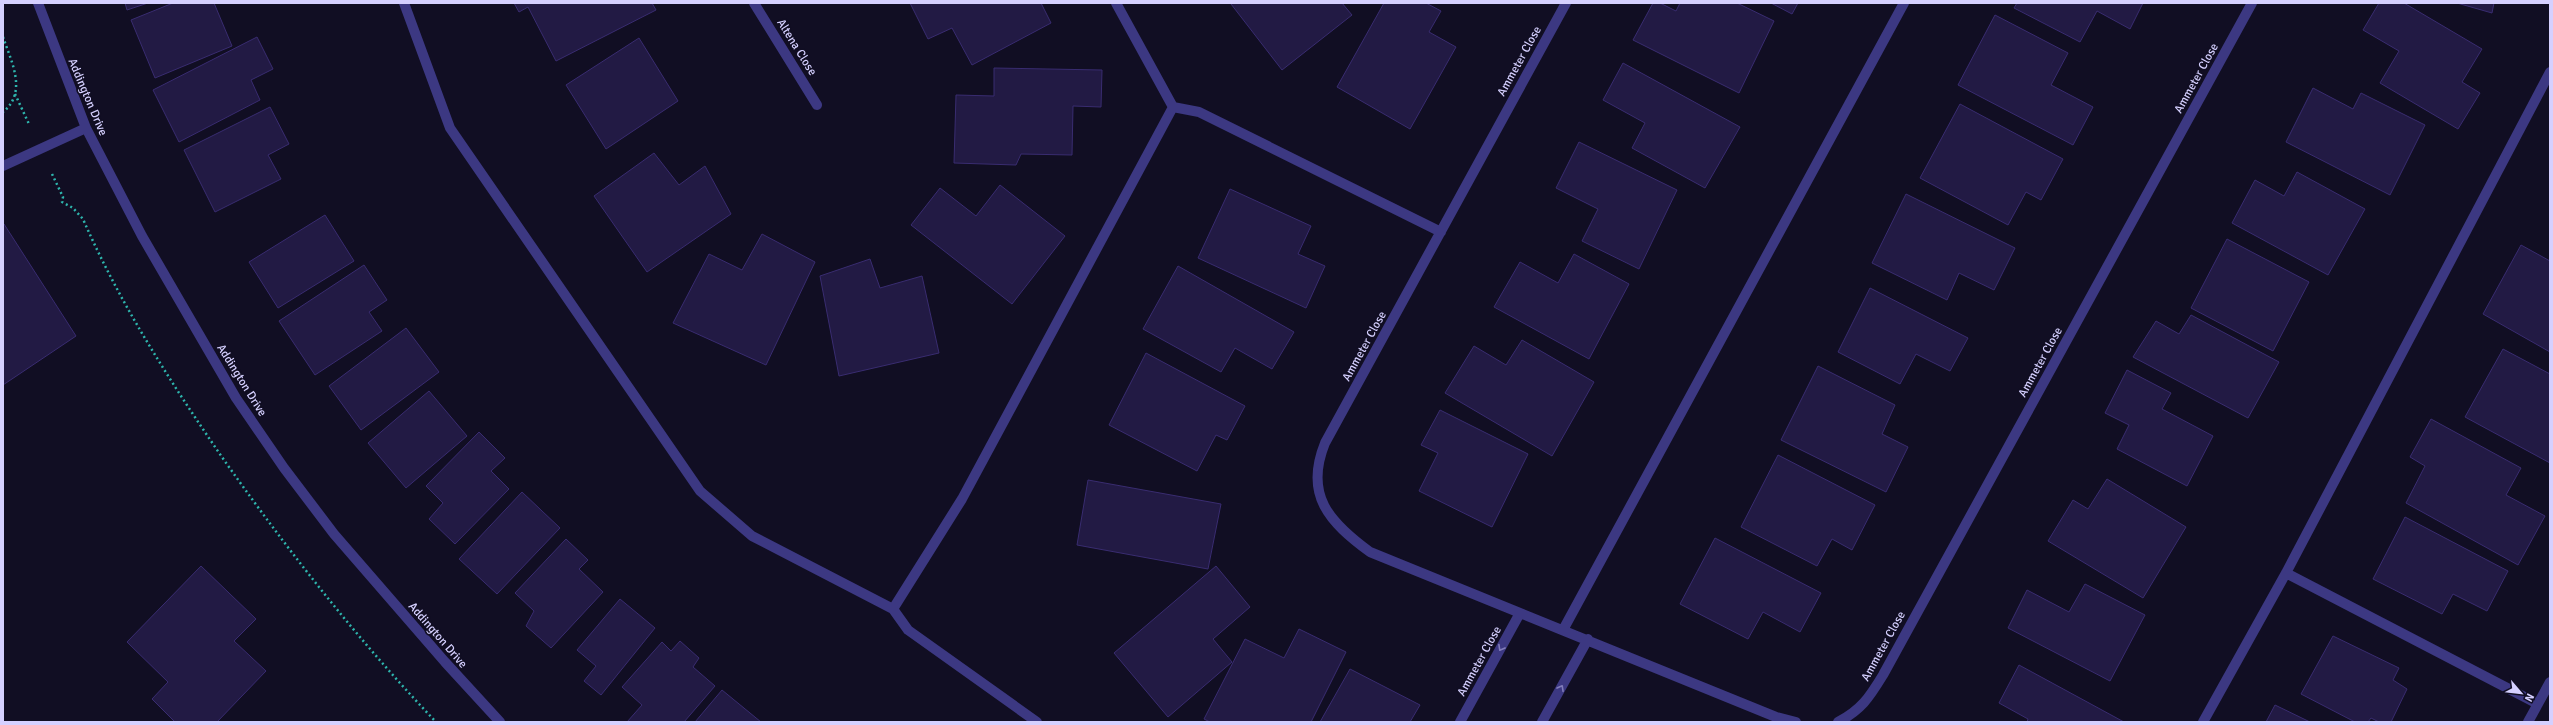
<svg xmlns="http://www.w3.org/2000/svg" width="2553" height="725" viewBox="0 0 2553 725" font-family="Signika,sans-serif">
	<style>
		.building { fill: #221a44; stroke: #392c70 }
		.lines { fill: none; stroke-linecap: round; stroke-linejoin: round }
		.path { stroke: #2eb5ad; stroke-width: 2.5; stroke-dasharray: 2 3; stroke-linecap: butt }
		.minor { stroke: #3c3882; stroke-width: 10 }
		.oneway { stroke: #817cba }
		.labels { text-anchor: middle; stroke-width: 3.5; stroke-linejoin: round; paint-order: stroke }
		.street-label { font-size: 12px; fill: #d5d0ff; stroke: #110e23 }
	</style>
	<rect width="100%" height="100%" fill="#110e23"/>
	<path class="building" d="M125 3H148L127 10Z
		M173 3H214L232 46 155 78 131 20Z
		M514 3H652L656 10 556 61 528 7 519 12Z
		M910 3H1041L1051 23 972 65 952 28 928 39Z
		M1232 3H1342L1352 15 1282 70 1231 4Z
		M1384 3H1426L1441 11 1429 32 1456 47 1410 129 1337 87Z
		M1653 3H1660L1676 11 1680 3H1737L1774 21 1739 93 1633 40Z
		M1771 3H1798L1792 14Z
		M2017 3H2143L2130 29 2097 11 2080 42 2014 8Z
		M2379 3H2404L2482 49 2462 82 2480 93 2458 129 2380 83 2399 51 2363 30Z
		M2457 3H2494L2492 13Z
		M1995 15 2068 53 2051 85 2093 107 2073 145 1958 85Z
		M257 37 273 69 251 80 260 100 179 142 153 90Z
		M639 38 678 101 606 149 566 85Z
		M1623 63 1740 127 1705 188 1632 148 1645 123 1603 100Z
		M994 68 1102 70 1101 107 1073 106 1072 155 1021 154 1016 165 954 163 956 95 994 96Z
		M2313 88 2353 109 2361 93 2425 125 2390 195 2286 142Z
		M1960 104 2063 159 2041 200 2026 192 2008 225 1920 178Z
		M270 107 289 144 268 155 281 179 215 212 184 150Z
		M1579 142 1677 190 1639 269 1582 241 1598 209 1556 188Z
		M654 153 679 185 705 166 731 214 647 272 594 196Z
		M2297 172 2365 209 2328 275 2232 223 2255 180 2284 196Z
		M1000 185 1065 236 1012 304 911 225 940 188 976 216Z
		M1230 189 1311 226 1298 254 1325 266 1306 308 1198 258Z
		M1906 194 2015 248 1994 290 1959 273 1947 300 1872 263Z
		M325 215 354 261 278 308 249 262Z
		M4 224 76 336 3 385V225Z
		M762 234 815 262 766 365 673 323 709 254 742 270Z
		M2227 239 2309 282 2273 351 2191 308Z
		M2521 245 2550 261V352L2483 314Z
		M1574 254 1629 284 1589 359 1494 307 1520 262 1558 283Z
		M870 259 880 288 922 276 939 353 839 376 820 276Z
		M364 265 387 300 369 312 382 331 315 375 279 321Z
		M1178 266 1294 332 1272 369 1235 348 1221 372 1143 329Z
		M1870 288 1968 338 1950 371 1916 354 1900 384 1838 352Z
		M2191 315 2279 362 2248 418 2133 357 2156 321 2179 334Z
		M406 328 439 372 361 430 329 386Z
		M1522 340 1594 382 1552 456 1445 393 1474 346 1506 365Z
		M2503 349 2550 374V463L2465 417Z
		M1146 353 1245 406 1227 440 1216 435 1197 471 1109 425Z
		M1818 366 1895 405 1882 434 1908 447 1886 492 1781 440Z
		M2127 370 2171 393 2162 409 2213 436 2187 486 2117 449 2129 425 2105 413Z
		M429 391 467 436 406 488 368 443Z
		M1440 410 1528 454 1492 527 1419 491 1438 453 1421 445Z
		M2431 419 2521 468 2506 495 2545 516 2518 565 2406 503 2425 466 2410 457Z
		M479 432 505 458 491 471 509 489 455 544 429 519 443 503 426 486Z
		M1778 455 1875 505 1852 550 1832 539 1817 566 1741 527Z
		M2107 479 2186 527 2143 598 2048 541 2073 500 2088 509Z
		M1088 480 1221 504 1208 569 1077 545Z
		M522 492 560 528 497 594 459 559Z
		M2405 517 2508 571 2487 611 2453 594 2442 614 2373 579Z
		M1715 538 1821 593 1800 632 1763 612 1748 639 1680 604Z
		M566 539 588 560 579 569 603 592 551 648 526 626 534 611 515 593Z
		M201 566 256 619 234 641 266 671 217 722H175L152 699 168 682 127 642Z
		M1216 566 1250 607 1213 639 1232 662 1168 717 1114 653Z
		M2085 584 2145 615 2110 681 2008 628 2027 590 2069 612Z
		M620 599 655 628 601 695 584 681 596 666 577 650Z
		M1299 629 1346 652 1311 722H1210L1204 719 1245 639 1284 658Z
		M2333 636 2399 668 2393 680 2407 689 2391 722H2379L2371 718 2368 722H2355L2301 694Z
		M680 641 699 658 693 667 715 686 684 722H627L642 705 622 687 662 642 671 651Z
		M2019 665 2124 722H2027L2028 719 1999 703Z
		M1350 669 1420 705 1410 722H1320Z
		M722 690 761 722H695Z
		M2275 705 2310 722H2266Z"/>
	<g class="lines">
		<path class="path" d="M3 37C11 61 28 92 3 112
			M15 94 29 124
			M52 174 63 197 62 202 73 208 83 219C120 304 171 383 224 460 289 552 358 640 436 722"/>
		<path class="minor" d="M38 3 86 128 142 236 236 398 284 468 334 534 445 662 500 722
			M404 3 450 128 700 491 752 536 893 609 908 630 1037 722
			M754 3 817 105
			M1116 3 1173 107 1199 112 1441 232
			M1566 3 1325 443C1304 495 1329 522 1370 552L1776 717 1796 722
			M3 166 86 128
			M2286 573 2538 704
			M893 609 962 499 1173 107
			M1563 630 1904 3
			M1460 722 1520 613
			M1542 722 1588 639
			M1838 722C1861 710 1869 698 1883 675L2252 3
			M2203 722 2286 573 2550 72
			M2528 722 2550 682"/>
	</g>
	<defs><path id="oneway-chevron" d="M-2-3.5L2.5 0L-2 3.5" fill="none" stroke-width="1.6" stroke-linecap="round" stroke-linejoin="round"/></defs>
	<g class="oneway">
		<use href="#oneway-chevron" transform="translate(1501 648) rotate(119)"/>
		<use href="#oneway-chevron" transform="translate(1561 688) rotate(-61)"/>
	</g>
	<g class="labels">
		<g class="street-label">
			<text transform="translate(797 47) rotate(58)" y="4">Altena Close</text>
			<text transform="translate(1519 61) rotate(-61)" y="4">Ammeter Close</text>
			<text transform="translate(2196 78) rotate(-61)" y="4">Ammeter Close</text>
			<text transform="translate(88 97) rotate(67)" y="4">Addington Drive</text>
			<text transform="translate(1364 346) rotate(-61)" y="4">Ammeter Close</text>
			<text transform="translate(2040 362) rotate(-61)" y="4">Ammeter Close</text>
			<text transform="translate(242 380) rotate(58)" y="4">Addington Drive</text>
			<text transform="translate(438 635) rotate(49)" y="4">Addington Drive</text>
			<text transform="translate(1883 646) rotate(-61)" y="4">Ammeter Close</text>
			<text transform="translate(1479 661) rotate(-61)" y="4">Ammeter Close</text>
		</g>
	</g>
	<rect width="2553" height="725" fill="none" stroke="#d5d0ff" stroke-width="8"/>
	<g transform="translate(2521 693) rotate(118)" stroke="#110e23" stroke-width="3" paint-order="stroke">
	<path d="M0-3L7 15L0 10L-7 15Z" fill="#d5d0ff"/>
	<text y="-6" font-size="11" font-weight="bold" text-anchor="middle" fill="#d5d0ff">N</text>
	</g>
</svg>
